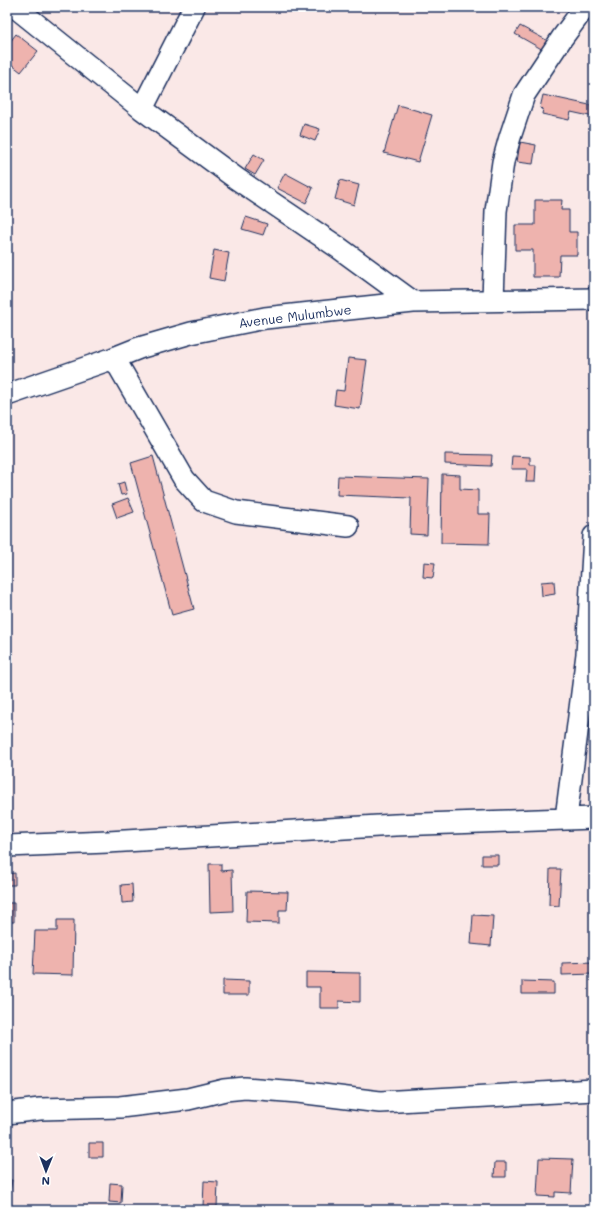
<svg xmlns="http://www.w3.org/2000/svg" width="601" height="1217" viewBox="0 0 601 1217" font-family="Mali,sans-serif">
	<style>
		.building { fill: #eeb3ae; stroke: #1b2f5e }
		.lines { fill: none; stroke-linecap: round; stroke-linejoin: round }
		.minor-casing { stroke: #1b2f5e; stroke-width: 24 }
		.minor { stroke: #fff; stroke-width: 21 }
		.labels { text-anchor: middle; stroke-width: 3.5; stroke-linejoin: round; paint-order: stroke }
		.street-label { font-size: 13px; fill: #1b2f5e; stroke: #fff }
	</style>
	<rect width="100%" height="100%" fill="#fae8e7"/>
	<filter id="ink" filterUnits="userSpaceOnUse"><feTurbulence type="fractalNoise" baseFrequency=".025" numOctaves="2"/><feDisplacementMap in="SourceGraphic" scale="8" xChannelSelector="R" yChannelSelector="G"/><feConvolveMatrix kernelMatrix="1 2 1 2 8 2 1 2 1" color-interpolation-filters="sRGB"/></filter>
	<g filter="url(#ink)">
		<path class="building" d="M520 26 550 42 545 51 515 34Z
			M16 34 38 51 21 72 7 61V41L9 43Z
			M543 95 594 106V117L571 112 569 120 542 114 543 109 540 108Z
			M398 105 432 115 418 162 384 153Z
			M304 124 320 129 315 141 300 135Z
			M520 142 536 145 533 164 517 162Z
			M254 154 264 160 255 175 245 169Z
			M285 173 313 188 306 203 277 188Z
			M340 180 359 185 354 205 335 199Z
			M535 200H562L561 210H569V232H577V255H560L559 277H533V250H515V225H535Z
			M246 217 267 224 263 235 242 229Z
			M214 250 229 253 224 281 209 278Z
			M348 358 367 360 360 409 334 405 336 390 344 391Z
			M592 436H594V456H591Z
			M445 454 492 455 491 466 445 464Z
			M153 456 194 609 172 615 131 463Z
			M512 456 530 457V465H536L535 482H526L527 469H511Z
			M442 474 460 475V489L478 490V514H490L489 544 441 543Z
			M338 476 429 479 427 535 410 534 411 498 337 495Z
			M124 482 127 494 121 495 118 484Z
			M128 498 134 512 117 518 112 504Z
			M424 562 435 563 433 578 423 577Z
			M554 581 555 594 542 596 541 582Z
			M482 855H498V865H482Z
			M209 864H221V871L232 870 233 911 210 912Z
			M550 869H561L559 906 549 905Z
			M15 873V885H7V874Z
			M132 884 133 902 122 903 121 885Z
			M247 891 288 892 287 910H279V923L246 922Z
			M7 903H14V922H7Z
			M473 915 493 916 491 946 471 944Z
			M57 920H74L73 975 33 974 35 931H57Z
			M594 962V974L562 975V963Z
			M306 972 360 973V1002L339 1001V1008H320V987H306Z
			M223 980 249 981V995H223Z
			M522 981 554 982V994H522Z
			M89 1143H103V1157H89Z
			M539 1158 573 1159 571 1193 555 1192V1197L537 1196Z
			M495 1162H506V1177H494Z
			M7 1180H12L10 1192H7Z
			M204 1181 218 1182 217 1207H203Z
			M110 1183 122 1184 121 1203 109 1202Z"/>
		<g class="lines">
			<g class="minor-casing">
				<path id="minor" d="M15 7 142 109 237 179 339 248 413 302
					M142 109 194 7
					M493 300 496 211 503 162 510 137 524 95 562 38 585 7
					M114 358 184 479 204 501 236 512 348 526
					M7 395 114 358 139 348 191 333 265 318 413 302 594 299
					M566 818 587 654 594 536
					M7 846 108 842 395 825 594 818
					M7 1113 40 1109 120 1107 188 1099 225 1090 245 1088 298 1092 380 1102 594 1090"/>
			</g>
			<use href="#minor" class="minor"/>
		</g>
	</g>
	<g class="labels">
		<g class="street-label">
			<text transform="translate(295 316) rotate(-7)" y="5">Avenue Mulumbwe</text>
		</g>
	</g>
	<rect width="601" height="1217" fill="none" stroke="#fff" stroke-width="24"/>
	<rect x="12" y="12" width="577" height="1193" fill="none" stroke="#1b2f5e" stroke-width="1.5" filter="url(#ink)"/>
	<g transform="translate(46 1171) rotate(181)" stroke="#ffffff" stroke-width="3" paint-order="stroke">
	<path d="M0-3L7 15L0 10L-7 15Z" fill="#1b2f5e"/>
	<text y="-6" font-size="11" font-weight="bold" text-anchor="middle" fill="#1b2f5e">N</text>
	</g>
</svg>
